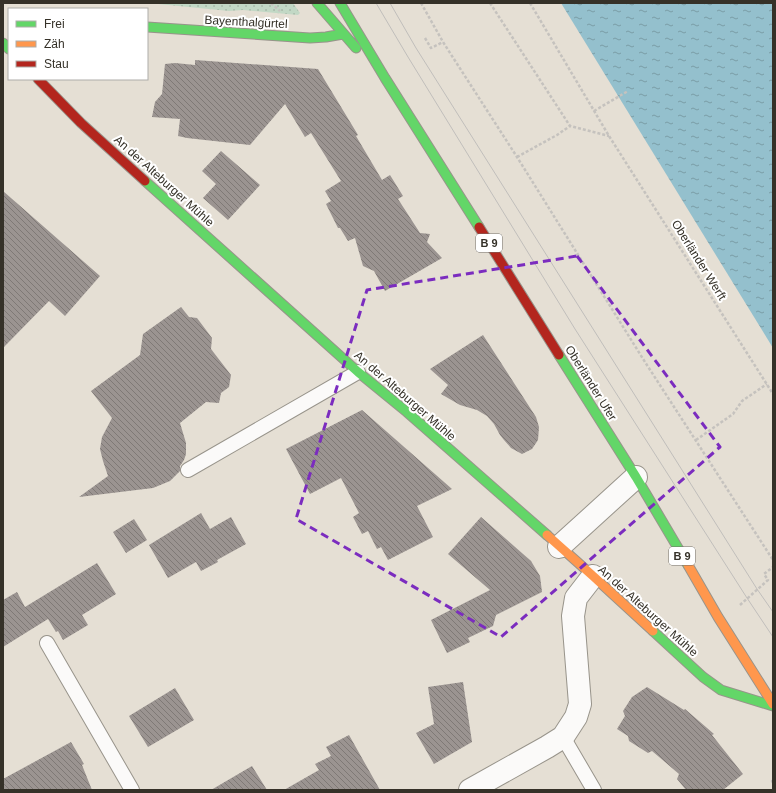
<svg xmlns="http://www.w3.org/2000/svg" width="776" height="793" viewBox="0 0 776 793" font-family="Helvetica,sans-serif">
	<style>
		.grass { fill: url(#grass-dots) }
		.water { fill: url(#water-ripples) }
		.building { fill: url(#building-back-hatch) }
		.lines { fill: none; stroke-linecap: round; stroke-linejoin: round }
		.lane-casing { stroke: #98948b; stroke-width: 16 }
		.street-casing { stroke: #98948b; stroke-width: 24 }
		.fast-casing { stroke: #98948b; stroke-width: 11 }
		.slow-casing { stroke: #98948b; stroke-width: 11 }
		.jam-casing { stroke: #98948b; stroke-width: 11 }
		.path { stroke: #c5c2be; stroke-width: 2.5; stroke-dasharray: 3 2; stroke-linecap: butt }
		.lane { stroke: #fbfaf9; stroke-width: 14 }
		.street { stroke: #fbfaf9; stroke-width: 22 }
		.fast { stroke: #63d668; stroke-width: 9 }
		.slow { stroke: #ff974d; stroke-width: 9 }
		.jam { stroke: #b3261e; stroke-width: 9 }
		.tram { stroke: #c0bebb; stroke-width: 1 }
		.marked { fill: none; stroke: #7b2cbf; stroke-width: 3; stroke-dasharray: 8 5; stroke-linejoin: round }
		.labels { text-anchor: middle; stroke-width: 4; stroke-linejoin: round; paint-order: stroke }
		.shield { fill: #fff; stroke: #726f68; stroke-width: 1 }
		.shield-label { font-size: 11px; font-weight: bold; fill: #353128 }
		.street-label { font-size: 12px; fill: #353128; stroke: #fff }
	</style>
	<defs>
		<pattern id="grass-dots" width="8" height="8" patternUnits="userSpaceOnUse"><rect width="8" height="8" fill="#c2d8c5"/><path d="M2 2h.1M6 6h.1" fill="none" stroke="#a7baa9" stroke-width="1.8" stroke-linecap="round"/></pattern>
		<pattern id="water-ripples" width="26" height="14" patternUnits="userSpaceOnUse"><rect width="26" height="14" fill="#94c0cd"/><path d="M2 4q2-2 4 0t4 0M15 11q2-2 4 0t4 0" fill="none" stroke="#7a9da6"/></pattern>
		<pattern id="building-back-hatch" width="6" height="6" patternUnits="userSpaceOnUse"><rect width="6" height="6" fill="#9b9491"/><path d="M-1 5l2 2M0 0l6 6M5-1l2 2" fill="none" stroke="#7f7976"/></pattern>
	</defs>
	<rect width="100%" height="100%" fill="#e5dfd4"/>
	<path class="grass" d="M148 3H293L300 13 298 15 243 10 229 11Z"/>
	<path class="water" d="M561 3H773V348Z"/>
	<path class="building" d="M195 60 318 69 358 135 356 136 382 180 390 175 403 196 398 199 420 233 430 234 427 242 442 258 385 291 374 271 363 266 355 238 348 241 340 228H338L326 204 331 201 325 191 341 181 311 133 305 137 285 104 250 145 187 138 178 136 180 119 152 117 155 102 162 94 165 64 175 63 195 65Z
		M221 151 260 185 228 220 203 198 216 184 202 171Z
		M3 191 100 276 65 316 49 301 3 348Z
		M181 307 189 317 197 318 212 338 211 349 231 375 229 387 221 393 219 403 206 402 180 423 186 443V454L184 460 180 466V471L170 481 153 488 79 497 108 476 103 461 100 449 102 437 112 418 91 391 140 355 143 334Z
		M483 335 536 417 539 427 538 440 532 449 522 454 511 448 504 440 500 435 494 424 487 416 477 410 460 405 441 394 448 385 430 369Z
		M362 410 452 489 417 506 433 537 388 560 381 547 377 549 368 531 362 534 353 517 359 513 341 478 310 494 286 449Z
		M201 513 210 529 231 517 246 544 217 560 218 562 201 571 196 562 168 578 149 545Z
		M481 517 531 561 540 576 542 592 496 615 493 626 468 638 470 642 447 653 431 620 490 590 448 554Z
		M134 519 147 540 126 553 113 532Z
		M97 563 116 594 82 615 88 625 63 640 58 631 56 632 48 619 3 647V600L17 592 25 607Z
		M463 682 472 742 434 764 416 733 434 724 428 687Z
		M647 687 684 710 685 709 714 734 712 735 743 774 723 790H686L677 779 679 774 665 762 652 751 648 753 629 741 628 736 617 729 625 716 623 711 632 697Z
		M175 688 194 720 148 747 129 716Z
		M349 735 380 790H284L319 770 315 764 331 756 326 747Z
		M71 742 84 764 82 765 92 790H3V779Z
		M252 766 267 790H211Z"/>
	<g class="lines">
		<g class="lane-casing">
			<path id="lane" d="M188 470 358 372
				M47 643 132 790
				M563 737 594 790"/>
		</g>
		<g class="street-casing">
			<path id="street" d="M559 547 636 477
				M470 790 547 747 563 737 576 717 580 704 573 616 576 598 593 576"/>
		</g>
		<g class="fast-casing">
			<path id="fast" d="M317 3 356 48
				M340 3 385 78 479 227
				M147 27 310 38 326 37 343 34
				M3 43 9 49
				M145 181 358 372 407 412 547 535
				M559 355 636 477 688 565
				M653 631 703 677 721 690 773 706"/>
		</g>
		<g class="slow-casing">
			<path id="slow" d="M547 535 593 576 653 631
				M688 565 718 617 773 704"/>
		</g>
		<g class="jam-casing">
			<path id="jam" d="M38 79 81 123 145 181
				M479 227 559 355"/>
		</g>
		<path class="path" d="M271 3 280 11
			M421 3 443 42 517 157 645 362 773 560
			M490 3 570 126 609 136
			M530 3 609 136 773 394
			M425 38 431 48 443 42
			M594 111 628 91
			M517 157 557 135 570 126
			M696 440 733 414 742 401 767 384
			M740 605 768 580 764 574 773 567
			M773 781H772L773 783"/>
		<use href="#lane" class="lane"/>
		<use href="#street" class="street"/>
		<use href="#fast" class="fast"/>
		<use href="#slow" class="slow"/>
		<use href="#jam" class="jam"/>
		<path class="tram" d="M376 3 408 57 575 329 747 598 773 637
			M390 3 416 48 757 589 773 612"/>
	</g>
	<path class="marked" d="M577 256 720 447 501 637 296 519 367 290Z"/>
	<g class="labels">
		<g class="shield">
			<rect x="476" y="234" width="26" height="18" rx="3"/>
			<rect x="669" y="547" width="26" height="18" rx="3"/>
		</g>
		<g class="shield-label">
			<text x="489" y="247">B 9</text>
			<text x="682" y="560">B 9</text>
		</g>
		<g class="street-label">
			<text transform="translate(246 22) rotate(3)" y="4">Bayenthalgürtel</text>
			<text transform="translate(164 181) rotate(42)" y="4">An der Alteburger Mühle</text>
			<text transform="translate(699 260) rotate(58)" y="4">Oberländer Werft</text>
			<text transform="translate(591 383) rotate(58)" y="4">Oberländer Ufer</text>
			<text transform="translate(405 396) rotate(41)" y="4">An der Alteburger Mühle</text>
			<text transform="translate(648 611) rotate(42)" y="4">An der Alteburger Mühle</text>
		</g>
	</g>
	<rect width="776" height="793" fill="none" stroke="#353128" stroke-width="8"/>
	<rect x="8" y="8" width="140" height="72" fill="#ffffff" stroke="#aeada9"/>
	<rect x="16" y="21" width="20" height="6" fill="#63d668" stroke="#aeada9"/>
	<text x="44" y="28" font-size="12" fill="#353128">Frei</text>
	<rect x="16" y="41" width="20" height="6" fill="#ff974d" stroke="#aeada9"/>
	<text x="44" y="48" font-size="12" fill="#353128">Zäh</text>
	<rect x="16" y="61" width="20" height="6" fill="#b3261e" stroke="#aeada9"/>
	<text x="44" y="68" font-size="12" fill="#353128">Stau</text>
</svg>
